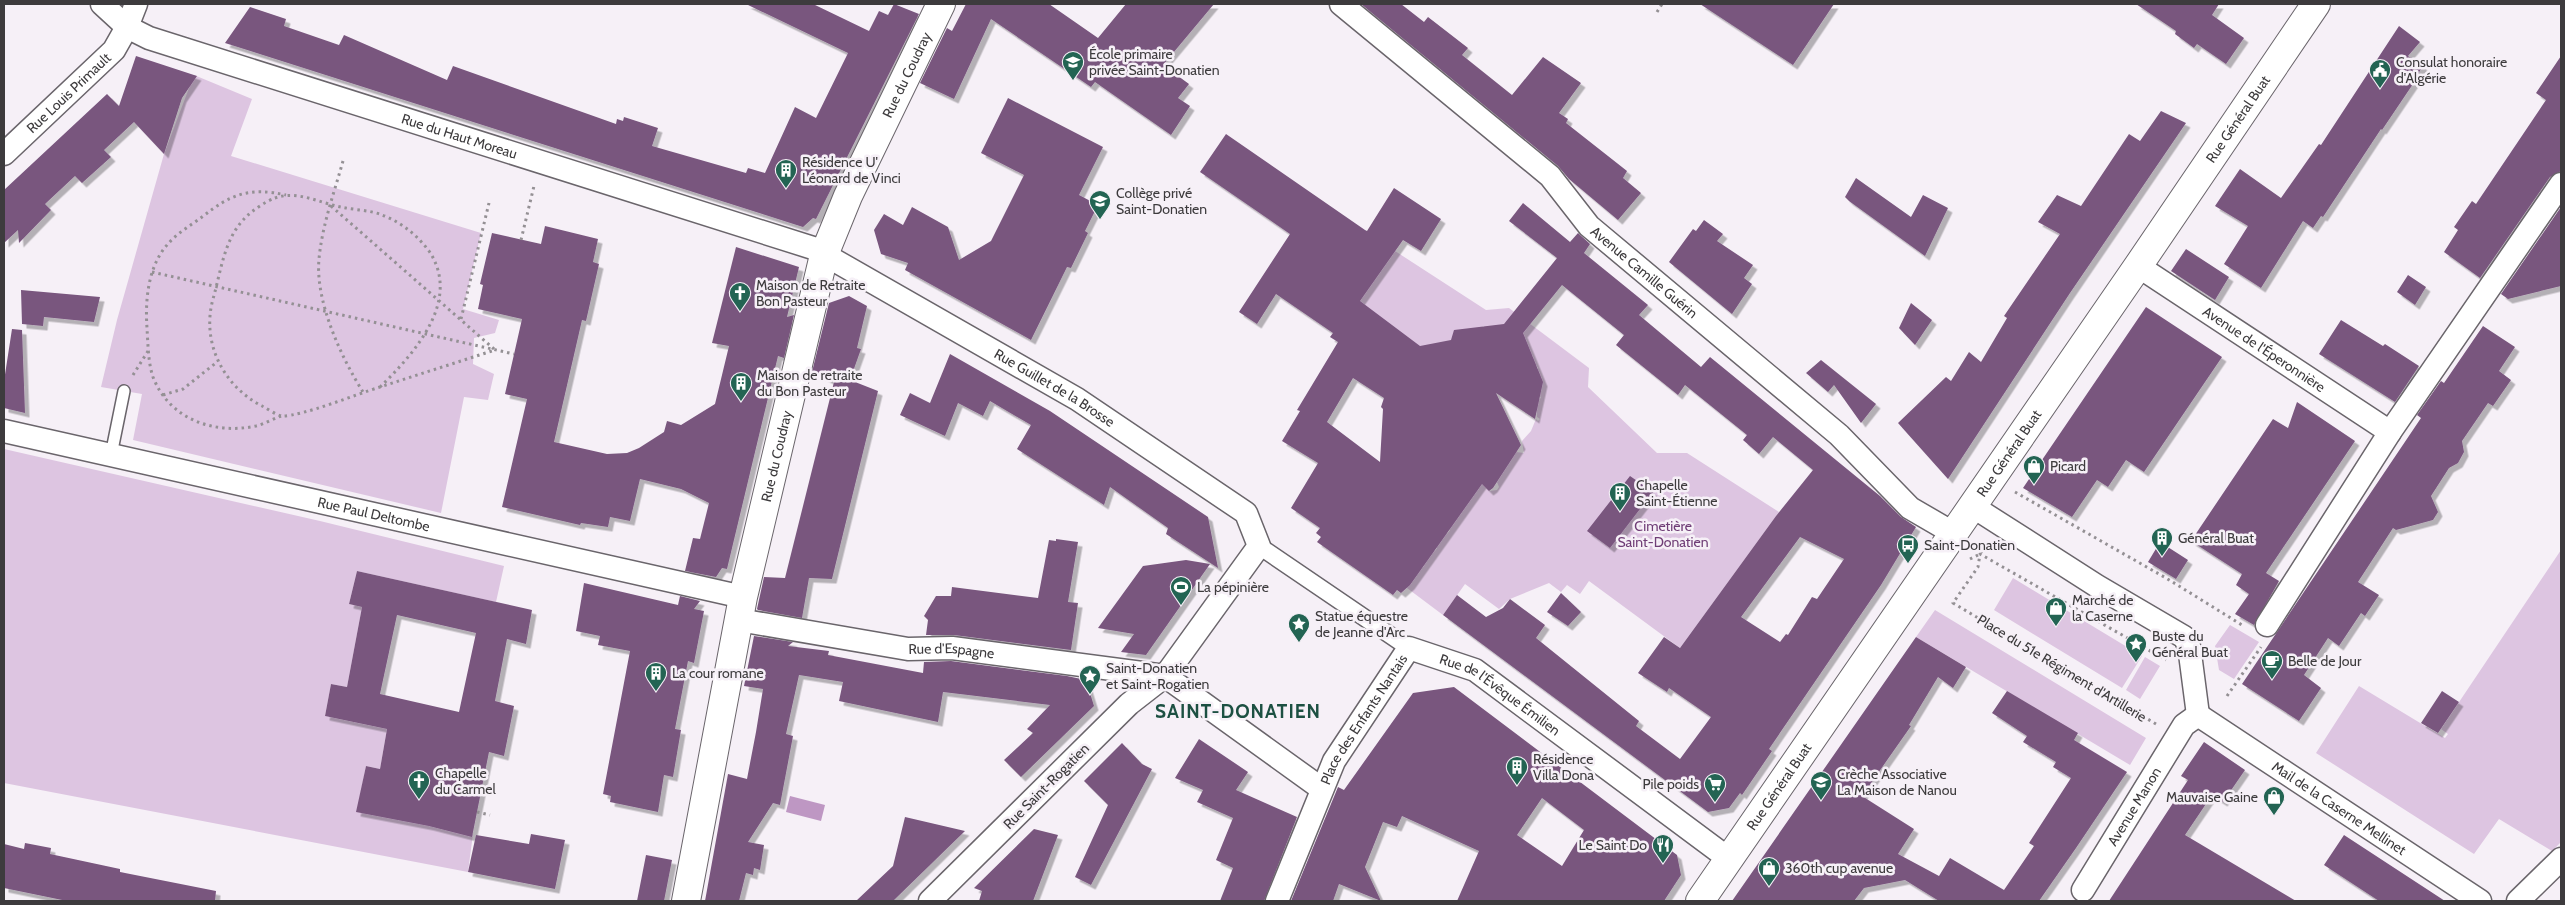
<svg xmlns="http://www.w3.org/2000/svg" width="2565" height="905" viewBox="0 0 2565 905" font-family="Cabin,sans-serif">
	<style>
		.green { fill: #ddc5e1 }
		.water { fill: #be97c3 }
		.building { fill: #79567e; fill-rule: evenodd; filter: url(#shadow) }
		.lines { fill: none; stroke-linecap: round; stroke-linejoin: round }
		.service-casing { stroke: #6a656b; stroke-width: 14 }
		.pedestrian-casing { stroke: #6a656b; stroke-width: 19 }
		.minor-casing { stroke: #6a656b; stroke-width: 25 }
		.tertiary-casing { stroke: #6a656b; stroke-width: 30 }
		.secondary-casing { stroke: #6a656b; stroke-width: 30 }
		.path { stroke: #949094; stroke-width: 3; stroke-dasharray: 2.5 4; stroke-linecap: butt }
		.service { stroke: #fff; stroke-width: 11 }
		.pedestrian { stroke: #fff; stroke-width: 16 }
		.minor { stroke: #fff; stroke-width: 22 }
		.tertiary { stroke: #fff; stroke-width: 28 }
		.secondary { stroke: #fff; stroke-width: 28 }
		.labels { text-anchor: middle; stroke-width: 5; stroke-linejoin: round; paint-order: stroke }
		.poi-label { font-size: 14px; fill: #3d3b3d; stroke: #f6f0f7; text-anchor: start }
		.street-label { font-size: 14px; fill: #3d3b3d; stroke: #f6f0f7 }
		.park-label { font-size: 14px; fill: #6f3d76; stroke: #f6f0f7 }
		.district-label { font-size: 19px; font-weight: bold; letter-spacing: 1px; fill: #1c5042; stroke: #f6f0f7 }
	</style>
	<defs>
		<filter id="shadow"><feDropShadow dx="4.5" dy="4.5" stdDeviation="0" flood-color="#0004"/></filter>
	</defs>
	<rect width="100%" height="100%" fill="#f6f0f7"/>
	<path class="green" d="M194 75 252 99 231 156 481 233 463 309 499 320 495 333 474 338 473 364 494 374 488 400 464 397 441 513 133 440 142 394 101 387 117 320 164 154Z
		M1395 251 1486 310 1509 308 1589 368 1588 387 1657 453H1687L1779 512 1680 648 1589 581 1580 594 1567 585 1561 592 1549 583 1510 599 1499 609 1465 584 1443 615 1403 585 1424 566 1422 563 1432 550 1435 551 1437 548 1434 546 1445 532 1447 534 1450 530 1447 528 1461 513 1459 511 1481 478 1489 491 1497 490 1499 487 1497 482 1516 452 1524 453 1522 441 1531 431 1536 419 1538 421 1540 419 1537 417V397L1540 399 1541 397 1538 395V368L1533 361V356L1530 358 1485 330 1484 326 1450 345 1427 354 1357 305Z
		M4 449 320 521 504 566 496 602 357 571 349 604 362 607 347 687 331 684 325 716 387 729 380 769 366 766 357 811 473 834 468 872 4 783Z
		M2561 550V842L2552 851 2499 819 2474 854 2316 753 2359 686 2445 738 2448 734 2441 729Z
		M2013 578 2142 656 2122 688 1994 610Z
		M1935 610 2146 738 2130 765 1916 637Z
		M2230 625 2259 642 2234 679 2219 670 2215 646Z
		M2145 657 2160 666 2140 699 2126 690Z"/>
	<path class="water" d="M790 796 825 805 821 821 786 812Z"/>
	<path class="building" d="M746 4H813L869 31 879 11 888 15 894 4 919 14 816 219 813 218 803 227 225 43 250 7 286 19 284 26 339 45 344 35 447 80 453 66 616 124 617 119 623 121 624 117 658 128 652 146 746 173 748 168 765 173 795 107 816 118 848 53Z
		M966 4H1049L1098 38 1126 4H1214L1163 65 1189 84 1178 98 1190 106 1171 135 1095 82 1091 87 991 19 954 99 920 83 947 28 952 31Z
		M1361 4H1401L1424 22 1428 17 1468 48 1462 55 1512 95 1543 57 1581 83 1559 113 1568 119 1566 123 1627 171 1623 178 1641 193 1618 220 1569 179 1558 166Z
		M1700 4H1834L1793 65Z
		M2136 4H2219L2212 15 2244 38 2226 64 2197 44 2194 48 2175 34 2176 31Z
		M2399 26 2420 42 2408 56 2423 66 2414 80 2415 81 2382 130 2381 129 2323 217 2321 216 2313 228 2303 221 2261 288 2224 264 2248 226 2215 206 2240 169 2281 198 2319 144 2321 145Z
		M136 56 197 76 182 98 164 154 134 122 104 150 111 157 82 183 75 176 45 204 51 210 19 243 18 230 4 243V190L107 94 119 106Z
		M2561 56V171L2550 177 2480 278 2444 252 2458 230 2454 227 2472 201 2476 204 2546 100 2536 93Z
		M1008 98 1103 147 1079 195 1098 205 1085 231 1088 233 1071 268 1067 267 1031 340 905 270 908 263 881 254 874 230 884 214 903 225 912 207 948 227 959 260 991 241 1024 175 981 153Z
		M2161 111 2186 123 2070 293 1948 479 1898 423 1946 377 1951 381 1969 352 1981 362 2007 318 2004 316 2060 234 2038 222 2057 195 2081 206 2129 134 2140 141Z
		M1226 134 1365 230 1367 231 1394 188 1441 219 1421 251 1403 240 1360 301 1420 346 1451 340 1454 330 1504 324 1557 258 1509 221 1523 203 1570 242 1578 233 1590 244 1584 253 1648 305 1639 315 1701 367 1710 357 1880 496 1901 517 1916 527 1881 585 1769 749 1772 751 1742 795 1740 793 1729 808 1708 812 1443 615 1457 595 1486 617 1503 608 1510 599 1545 625 1536 638 1639 721 1636 726 1680 759 1711 717 1669 688 1667 692 1638 673 1664 637 1680 648 1776 516 1813 470 1773 437 1759 454 1743 440 1747 435 1685 385 1678 395 1616 345 1624 335 1562 285 1523 333 1543 382 1535 419 1496 393 1521 445 1493 488 1489 491 1482 484 1410 585 1401 593 1397 590 1393 595 1317 542 1321 537 1316 533 1320 528 1291 508 1318 463 1282 441 1300 411 1297 410 1338 342 1330 337 1333 333 1276 294 1257 324 1239 312 1290 234 1200 172ZM1353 378 1384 398 1381 407 1383 409 1380 462 1327 422ZM1800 537 1844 559 1817 599 1812 597 1788 635 1786 634 1780 642 1741 617Z
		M1856 178 1911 217 1923 195 1948 208 1925 256 1849 201 1845 197Z
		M2561 207V286L2508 299 2501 294Z
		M1704 220 1723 234 1717 241 1753 265 1744 278 1752 284 1732 314 1669 262 1693 229 1696 231Z
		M545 226 598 239 593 262 599 264 586 321 582 320 554 442 607 454 627 453 639 448 664 432 667 421 681 425 715 404 729 346 712 343 736 247 799 267 787 317 794 315 784 358 778 356 727 569 722 568 716 577 685 571 693 538 700 539 709 503 681 489 640 479 630 521 610 517 608 527 581 523 580 525 502 507 527 399 505 394 522 319 478 309 483 285 480 284 492 233 541 244Z
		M2186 249 2229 277 2215 300 2171 271Z
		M2408 275 2426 287 2415 305 2397 292Z
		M21 290 100 297 94 322 44 317 43 326 22 324Z
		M849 296 867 306 857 348 861 349 850 380 878 391 832 579 809 578 802 618 758 610 757 609 764 577 785 578 834 382 812 372 829 303Z
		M1911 303 1932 320 1915 345 1899 328Z
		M2146 307 2222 357 2144 472 2126 460 2108 487 2097 480 2072 517 2023 488Z
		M2341 320 2383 346 2385 344 2419 366 2395 402 2319 354Z
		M2483 326 2515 347 2499 371 2511 380 2493 406 2488 403 2462 441 2464 452 2458 463 2449 468 2431 496 2438 512 2433 520 2396 530 2393 528 2358 582 2379 595 2365 616 2361 613 2339 646 2328 638 2304 675 2321 688 2299 721 2242 684 2421 418 2417 415 2441 381 2444 383Z
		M12 329 22 330 25 413 4 408V381Z
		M950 354 1050 411 1208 517 1218 568 1166 534 1168 528 1110 487 1104 505 1017 449 1031 425 990 401 983 416 958 403 945 436 900 415 910 393 930 403Z
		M1821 360 1876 404 1861 423 1834 385 1828 392 1806 373Z
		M2297 402 2355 441 2266 573 2279 581 2254 625 2235 614 2249 594 2236 585 2242 574 2191 541 2273 419 2288 428Z
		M1630 476 1653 492 1610 548 1587 531Z
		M1056 539 1078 542 1068 602 1078 603 1071 650 954 635H926L928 620 924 616 936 596H951L952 587 1038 598 1049 540 1056 541Z
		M2160 542 2188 560 2176 579 2148 562Z
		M1186 560 1210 564 1146 655 1121 652 1134 634 1098 628 1143 566Z
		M357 571 532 610 526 644 507 639 495 701 514 706 504 756 489 752 472 837 429 826 356 812 366 766 380 769 387 729 325 716 331 684 347 687 362 607 349 604ZM397 615 476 633 459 712 380 694Z
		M584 583 678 605 680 596 700 601 694 609 704 611 694 663 688 661 675 729 681 730 673 777 664 775 658 812 610 802 611 796 603 794 630 651 598 645 600 636 576 631Z
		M1561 593 1581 612 1568 626 1547 612Z
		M754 636 793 642 788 646 829 651 828 655 923 673 924 662 951 661 1067 676 1086 680 1094 706 1021 777 1004 760 1033 733 1027 729 1050 705 943 692 938 722 839 701 843 682 799 675 786 734 793 736 780 805 773 803 748 842 764 845 760 870 754 868 753 875 746 873 739 901H705L728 774 747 779 756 732 763 689 744 686Z
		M1916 637 1966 667 1953 688 1938 677 1909 725 1911 726 1862 796 1914 829 1898 854 1939 876 1950 858 2004 890 2034 846 2029 843 2071 778 2053 767 2056 762 2023 742 2027 736 1992 713 2007 691 2078 733 2074 740 2127 772 2076 848 2039 901H1939L1905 880 1864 888 1854 901H1732Z
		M1454 687 1677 855 1681 875 1664 901H1457L1479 851 1402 816 1397 827 1383 822 1365 867 1381 901 1339 884 1333 901H1291L1338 787 1344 790 1413 693ZM1542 798 1584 830 1562 866 1517 835Z
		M2442 691 2459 702 2438 733 2421 723Z
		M1199 739 1248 772 1236 790 1297 817 1264 901H1220L1233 868 1216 860 1233 818 1197 802 1203 790 1175 778Z
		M2204 742 2245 770 2223 802 2212 795 2185 835 2296 901H2109L2188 780 2181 776Z
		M1122 743 1142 764 1152 769 1091 885 1075 877 1108 805 1084 781Z
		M905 817 965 831 893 901H856L893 866Z
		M1034 829 1058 835 1033 901H979L982 891 974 888Z
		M531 834 565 840 555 889 468 872 476 835 529 844Z
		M2344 835 2445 901H2379L2324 865Z
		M25 843 51 848 50 854 120 869V872L216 891 215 901H67L4 888V844L24 849Z
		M646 855 672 860 664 901H637Z"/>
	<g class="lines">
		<g class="service-casing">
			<path id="service" d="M111 455 124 391"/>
		</g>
		<g class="pedestrian-casing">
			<path id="pedestrian" d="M1259 546 1409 648"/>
		</g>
		<g class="minor-casing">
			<g id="minor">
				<path id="s1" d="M102 4 127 27 149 38 813 248 1077 399 1246 513 1259 546 1165 676 1129 704 930 901"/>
				<path id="s2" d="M1341 4 1550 176 1589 226 1839 435 1910 508 1953 533"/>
				<path id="s3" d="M4 154 114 50 127 27 136 4"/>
				<path id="s4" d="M2138 266 2390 432"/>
				<path id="s5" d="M4 431 743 597"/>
				<path d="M1972 506 2097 586 2184 637 2189 646 2198 715"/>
				<path id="s6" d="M739 620 908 649 952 648 1165 676 1322 789"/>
				<path d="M2267 625 2390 432 2561 184"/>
				<path id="s7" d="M2198 715 2480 901"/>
				<path id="s8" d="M2083 890 2184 725 2198 715"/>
				<path id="s9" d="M1277 901 1334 761 1409 648 1475 670 1729 859"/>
				<path d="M2518 901 2561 859"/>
			</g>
		</g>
		<g class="tertiary-casing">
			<g id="tertiary">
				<path id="s10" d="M686 901 743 597 824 255 848 196 941 4"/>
			</g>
		</g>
		<g class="secondary-casing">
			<g id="secondary">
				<path id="s11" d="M1700 901 2138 266 2316 4"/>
			</g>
		</g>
		<path class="path" d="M1657 12 1662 4
			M343 161C334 193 322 226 319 259 315 301 341 357 363 392
			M331 206 494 349
			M521 240 534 186
			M152 272 514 354
			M461 319 489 203
			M133 375 148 351
			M380 387C415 353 462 300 429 251 417 235 401 222 382 215 370 210 354 210 341 207 320 203 297 190 275 198 266 201 250 212 244 219 224 240 221 271 213 299 201 342 223 386 262 406 268 409 276 415 282 416 303 416 357 394 380 387L495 350
			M163 395 183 389 217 362
			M281 416C273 419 264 424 256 426 214 435 169 419 153 377 148 362 148 344 147 328 145 300 148 267 167 245 176 234 191 225 202 217 231 194 249 187 286 195
			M2015 492 2166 578 2242 625
			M1970 559 1980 554 1987 543
			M2227 696 2261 647
			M2156 724 1953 603 1978 567 1980 554 2166 660
			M477 812 490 815"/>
		<use href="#service" class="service"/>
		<use href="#pedestrian" class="pedestrian"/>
		<use href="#minor" class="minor"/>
		<use href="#tertiary" class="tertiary"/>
		<use href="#secondary" class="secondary"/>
	</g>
	<defs>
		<g id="school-pin" transform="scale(1.125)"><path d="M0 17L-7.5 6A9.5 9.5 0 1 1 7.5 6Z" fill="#236453" stroke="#f6f0f7"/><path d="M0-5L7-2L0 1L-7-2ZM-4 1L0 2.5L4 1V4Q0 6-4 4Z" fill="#fff"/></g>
		<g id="civic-pin" transform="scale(1.125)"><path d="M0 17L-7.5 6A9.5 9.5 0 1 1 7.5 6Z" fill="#236453" stroke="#f6f0f7"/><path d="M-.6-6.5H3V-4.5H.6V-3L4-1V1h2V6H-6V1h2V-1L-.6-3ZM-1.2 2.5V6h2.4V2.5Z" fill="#fff"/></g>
		<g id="building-pin" transform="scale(1.125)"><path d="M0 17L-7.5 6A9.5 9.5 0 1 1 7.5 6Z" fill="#236453" stroke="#f6f0f7"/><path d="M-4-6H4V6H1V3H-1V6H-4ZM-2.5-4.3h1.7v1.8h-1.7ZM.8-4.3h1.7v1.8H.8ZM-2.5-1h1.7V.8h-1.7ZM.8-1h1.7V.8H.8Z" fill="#fff"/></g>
		<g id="church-pin" transform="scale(1.125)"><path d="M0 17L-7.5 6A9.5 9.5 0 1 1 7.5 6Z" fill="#236453" stroke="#f6f0f7"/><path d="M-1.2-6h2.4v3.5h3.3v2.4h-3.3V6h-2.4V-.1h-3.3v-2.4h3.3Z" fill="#fff"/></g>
		<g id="shop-pin" transform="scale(1.125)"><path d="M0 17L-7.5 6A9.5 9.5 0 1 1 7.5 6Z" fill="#236453" stroke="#f6f0f7"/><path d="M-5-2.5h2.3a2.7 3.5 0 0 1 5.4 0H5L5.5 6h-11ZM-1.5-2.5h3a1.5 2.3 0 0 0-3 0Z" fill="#fff"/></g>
		<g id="bus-pin" transform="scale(1.125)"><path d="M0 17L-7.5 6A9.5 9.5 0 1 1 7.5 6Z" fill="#236453" stroke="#f6f0f7"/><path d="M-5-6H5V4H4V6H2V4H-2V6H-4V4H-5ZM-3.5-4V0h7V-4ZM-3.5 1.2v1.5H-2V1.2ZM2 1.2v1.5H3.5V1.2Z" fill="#fff"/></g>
		<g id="stadium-pin" transform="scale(1.125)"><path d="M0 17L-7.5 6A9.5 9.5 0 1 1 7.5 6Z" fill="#236453" stroke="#f6f0f7"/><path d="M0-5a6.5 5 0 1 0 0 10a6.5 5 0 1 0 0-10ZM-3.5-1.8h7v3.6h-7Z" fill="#fff"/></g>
		<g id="sight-pin" transform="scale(1.125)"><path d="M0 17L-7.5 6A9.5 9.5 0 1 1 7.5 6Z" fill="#236453" stroke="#f6f0f7"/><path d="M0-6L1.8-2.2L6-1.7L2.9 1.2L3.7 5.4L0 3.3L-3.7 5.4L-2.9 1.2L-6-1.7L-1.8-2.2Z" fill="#fff"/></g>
		<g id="cafe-pin" transform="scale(1.125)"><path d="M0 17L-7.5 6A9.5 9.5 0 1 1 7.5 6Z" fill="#236453" stroke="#f6f0f7"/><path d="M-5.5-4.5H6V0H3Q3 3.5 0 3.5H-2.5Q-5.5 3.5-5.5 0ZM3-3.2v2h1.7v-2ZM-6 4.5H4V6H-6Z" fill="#fff"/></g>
		<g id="supermarket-pin" transform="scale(1.125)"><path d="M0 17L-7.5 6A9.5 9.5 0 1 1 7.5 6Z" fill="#236453" stroke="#f6f0f7"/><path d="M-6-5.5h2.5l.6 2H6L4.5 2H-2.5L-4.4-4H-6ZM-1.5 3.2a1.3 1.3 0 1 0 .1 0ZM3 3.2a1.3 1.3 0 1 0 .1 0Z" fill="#fff"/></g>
		<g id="restaurant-pin" transform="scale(1.125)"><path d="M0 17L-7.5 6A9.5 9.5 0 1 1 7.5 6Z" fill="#236453" stroke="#f6f0f7"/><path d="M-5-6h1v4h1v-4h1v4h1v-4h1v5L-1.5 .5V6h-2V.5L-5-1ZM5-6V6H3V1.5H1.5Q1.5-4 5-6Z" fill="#fff"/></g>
	</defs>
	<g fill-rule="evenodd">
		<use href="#school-pin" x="1073" y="62"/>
		<use href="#civic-pin" x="2380" y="70"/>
		<use href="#building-pin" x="786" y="170"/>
		<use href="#school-pin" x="1100" y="201"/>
		<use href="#church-pin" x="740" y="293"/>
		<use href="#building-pin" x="741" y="383"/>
		<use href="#shop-pin" x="2034" y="466"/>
		<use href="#building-pin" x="1620" y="493"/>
		<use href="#building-pin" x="2162" y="538"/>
		<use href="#bus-pin" x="1908" y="545"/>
		<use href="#stadium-pin" x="1181" y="587"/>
		<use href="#shop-pin" x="2056" y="608"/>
		<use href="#sight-pin" x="1299" y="624"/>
		<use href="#sight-pin" x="2136" y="644"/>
		<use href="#cafe-pin" x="2272" y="661"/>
		<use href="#building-pin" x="656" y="673"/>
		<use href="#sight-pin" x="1090" y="676"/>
		<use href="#building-pin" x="1517" y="767"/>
		<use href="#church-pin" x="419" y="781"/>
		<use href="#school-pin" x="1821" y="782"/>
		<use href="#supermarket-pin" x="1715" y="784"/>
		<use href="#shop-pin" x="2274" y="797"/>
		<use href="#restaurant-pin" x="1663" y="845"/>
		<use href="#shop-pin" x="1769" y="868"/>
	</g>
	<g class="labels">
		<g class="poi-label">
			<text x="1089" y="59">École primaire<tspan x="1089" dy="16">privée Saint-Donatien</tspan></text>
			<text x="2396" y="67">Consulat honoraire<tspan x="2396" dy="16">d'Algérie</tspan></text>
			<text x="802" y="167">Résidence U'<tspan x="802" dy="16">Léonard de Vinci</tspan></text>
			<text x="1116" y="198">Collège privé<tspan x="1116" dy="16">Saint-Donatien</tspan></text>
			<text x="756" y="290">Maison de Retraite<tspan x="756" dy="16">Bon Pasteur</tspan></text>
			<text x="757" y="380">Maison de retraite<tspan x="757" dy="16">du Bon Pasteur</tspan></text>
			<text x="2050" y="471">Picard</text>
			<text x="1636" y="490">Chapelle<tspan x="1636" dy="16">Saint-Étienne</tspan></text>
			<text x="2178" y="543">Général Buat</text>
			<text x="1924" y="550">Saint-Donatien</text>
			<text x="1197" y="592">La pépinière</text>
			<text x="2072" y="605">Marché de<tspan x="2072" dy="16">la Caserne</tspan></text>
			<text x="1315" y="621">Statue équestre<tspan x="1315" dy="16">de Jeanne d'Arc</tspan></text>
			<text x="2152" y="641">Buste du<tspan x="2152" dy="16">Général Buat</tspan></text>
			<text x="2288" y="666">Belle de Jour</text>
			<text x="1106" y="673">Saint-Donatien<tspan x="1106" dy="16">et Saint-Rogatien</tspan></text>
			<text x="672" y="678">La cour romane</text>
			<text x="1533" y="764">Résidence<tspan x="1533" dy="16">Villa Dona</tspan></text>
			<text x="435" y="778">Chapelle<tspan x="435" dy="16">du Carmel</tspan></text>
			<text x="1837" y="779">Crèche Associative<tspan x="1837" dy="16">La Maison de Nanou</tspan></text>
			<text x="1699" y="789" text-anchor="end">Pile poids</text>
			<text x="2258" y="802" text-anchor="end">Mauvaise Gaine</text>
			<text x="1647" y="850" text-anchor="end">Le Saint Do</text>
			<text x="1785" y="873">360th cup avenue</text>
		</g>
		<g class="street-label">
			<text dy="5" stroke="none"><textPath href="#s10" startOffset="859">Rue du Coudray</textPath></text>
			<text dy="5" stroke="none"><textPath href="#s3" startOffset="89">Rue Louis Primault</textPath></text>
			<text dy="5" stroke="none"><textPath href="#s11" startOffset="949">Rue Général Buat</textPath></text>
			<text dy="5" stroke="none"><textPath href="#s1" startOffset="384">Rue du Haut Moreau</textPath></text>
			<text dy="5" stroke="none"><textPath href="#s2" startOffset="406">Avenue Camille Guérin</textPath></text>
			<text dy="5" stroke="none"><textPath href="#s4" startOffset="151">Avenue de l'Éperonnière</textPath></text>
			<text dy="5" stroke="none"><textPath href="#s1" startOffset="1034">Rue Guillet de la Brosse</textPath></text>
			<text dy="5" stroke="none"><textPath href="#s11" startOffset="544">Rue Général Buat</textPath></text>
			<text dy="5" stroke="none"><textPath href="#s10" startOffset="454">Rue du Coudray</textPath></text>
			<text dy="5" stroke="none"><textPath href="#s5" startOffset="379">Rue Paul Deltombe</textPath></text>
			<text dy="5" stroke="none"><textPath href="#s6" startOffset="215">Rue d'Espagne</textPath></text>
			<text transform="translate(2062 668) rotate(31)" y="5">Place du 51e Régiment d'Artillerie</text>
			<text dy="5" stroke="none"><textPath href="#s9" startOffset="390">Rue de l'Évêque Émilien</textPath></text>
			<text dy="5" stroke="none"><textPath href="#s9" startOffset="202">Place des Enfants Nantais</textPath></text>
			<text transform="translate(1046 786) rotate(-45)" y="5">Rue Saint-Rogatien</text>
			<text dy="5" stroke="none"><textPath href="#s11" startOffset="139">Rue Général Buat</textPath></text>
			<text dy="5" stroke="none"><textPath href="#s8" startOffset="98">Avenue Manon</textPath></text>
			<text dy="5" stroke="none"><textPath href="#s7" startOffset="169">Mail de la Caserne Mellinet</textPath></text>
		</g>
		<g class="park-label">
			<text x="1663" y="531">Cimetière<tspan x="1663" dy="16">Saint-Donatien</tspan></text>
		</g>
		<g class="district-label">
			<text x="1238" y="718">SAINT-DONATIEN</text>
		</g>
	</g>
	<rect width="2565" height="905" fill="none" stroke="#3d3b3d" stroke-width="10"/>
</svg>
